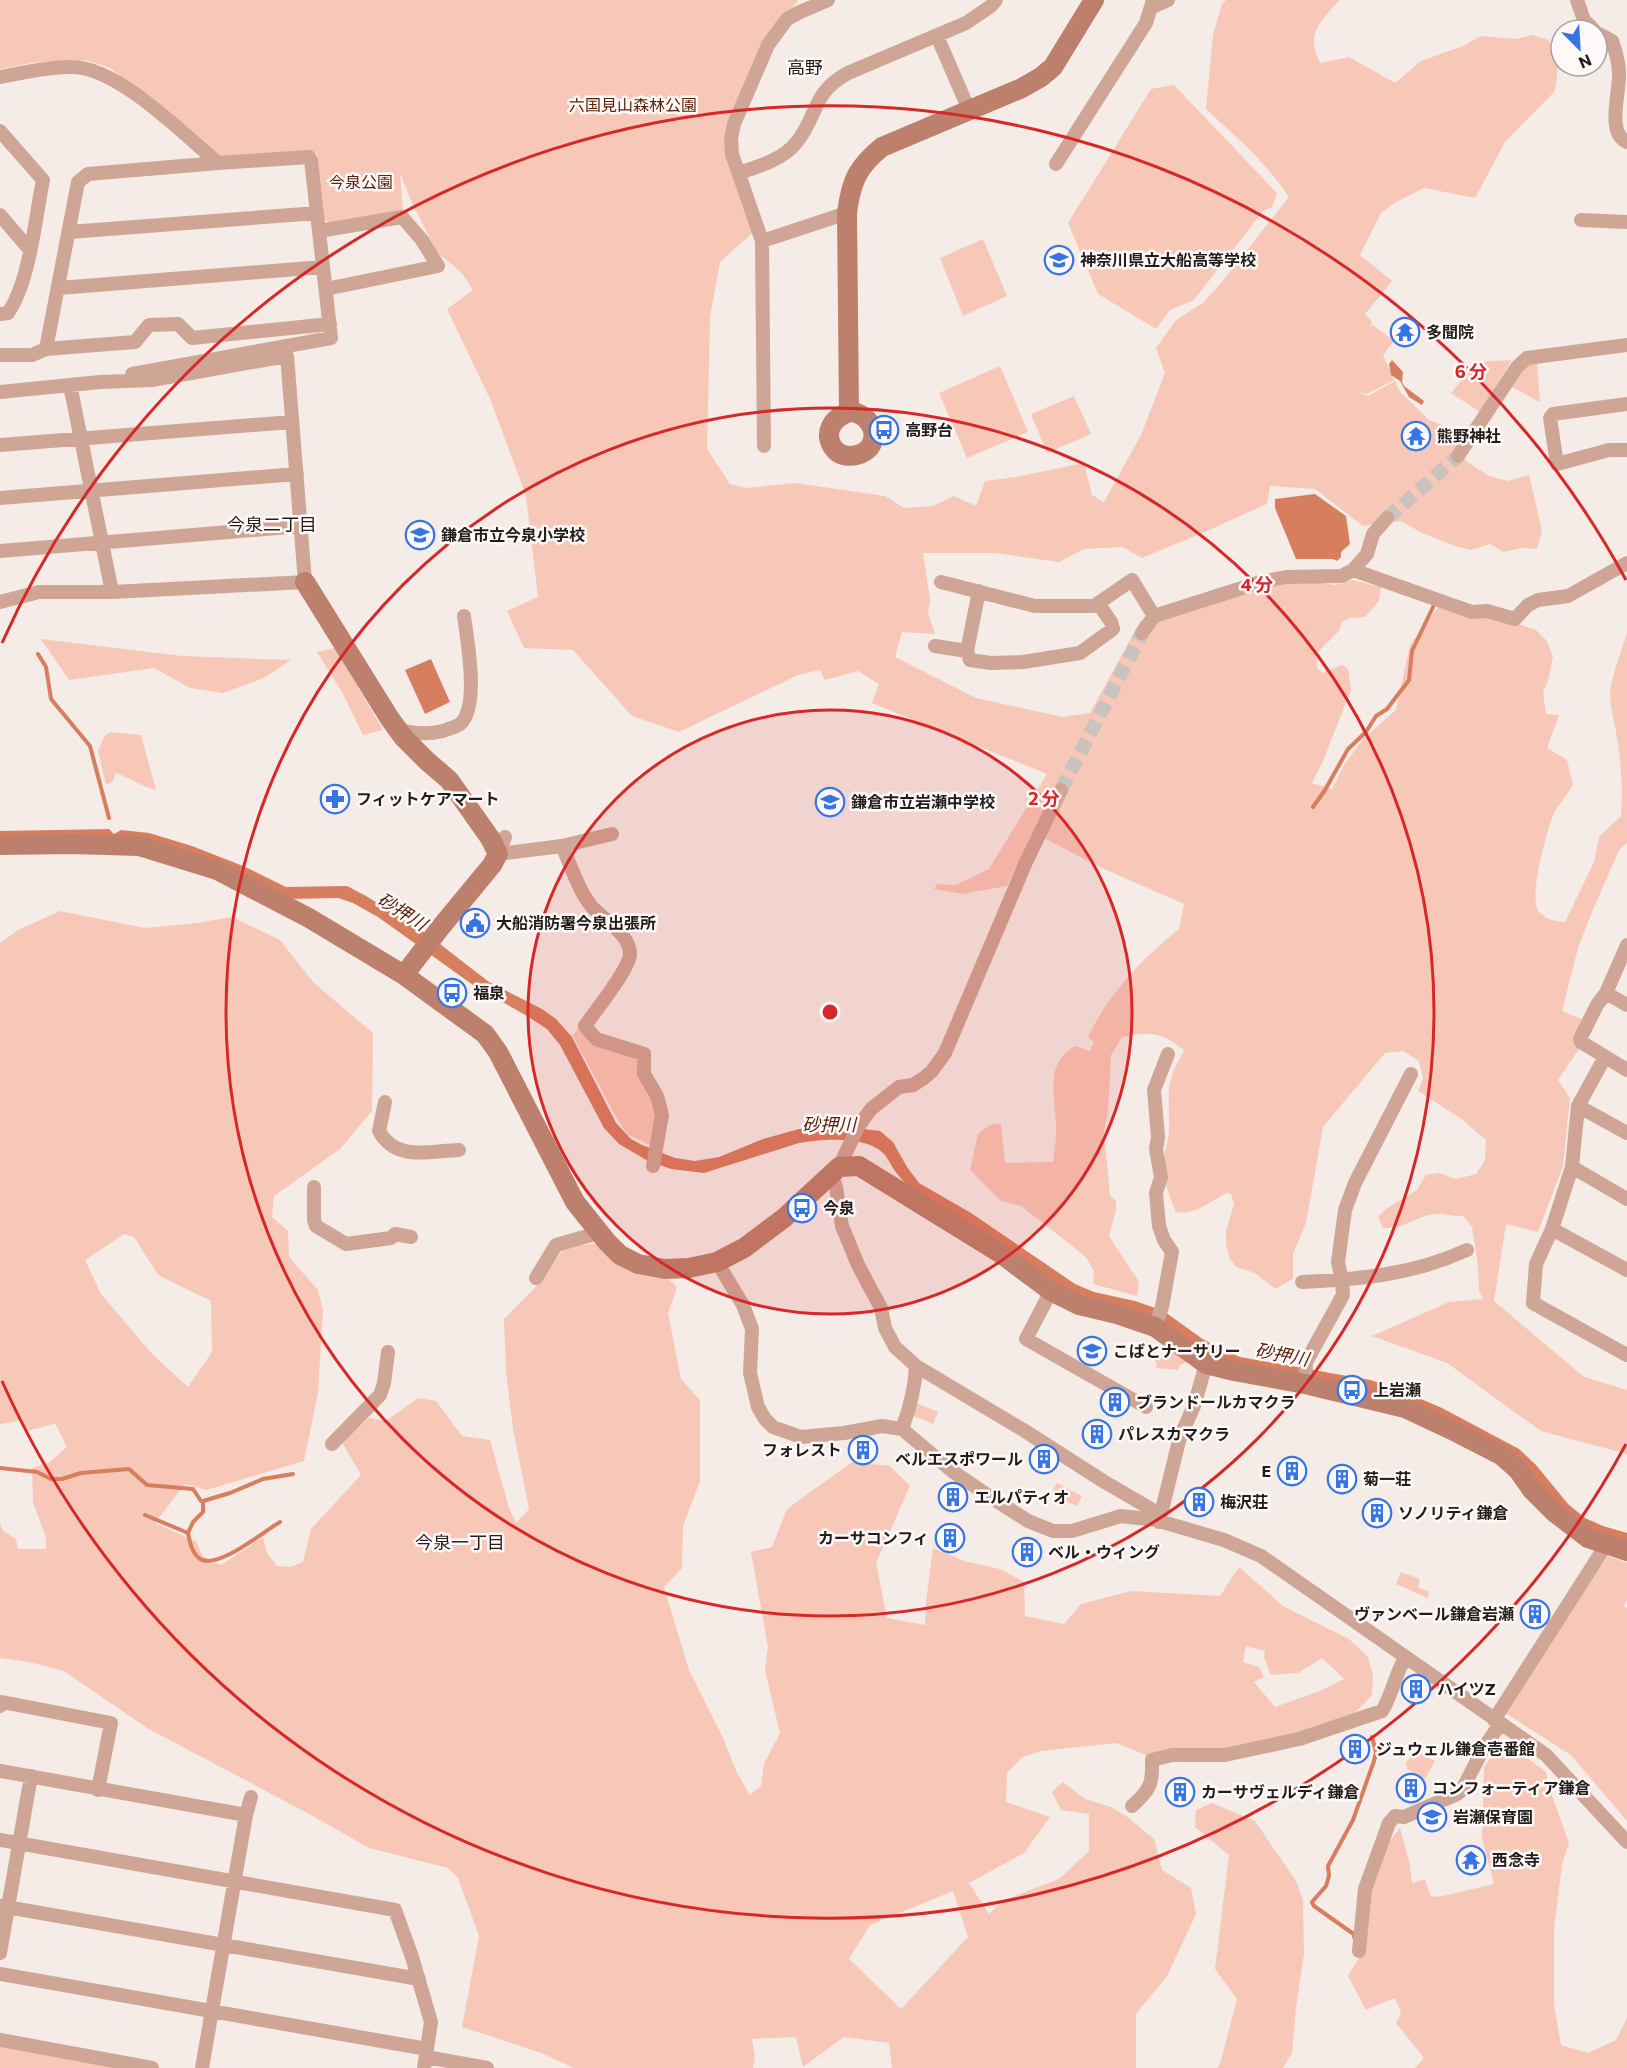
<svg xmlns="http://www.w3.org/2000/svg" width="1627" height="2068" viewBox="0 0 1627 2068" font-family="Commissioner,'Noto Sans JP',sans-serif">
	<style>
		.green { fill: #f7c8b8; fill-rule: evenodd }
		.water { fill: #d77e5f }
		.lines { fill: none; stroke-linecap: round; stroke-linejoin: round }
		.stream { stroke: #d77e5f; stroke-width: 4 }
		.street-tunnel { stroke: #cac2be; stroke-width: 14; stroke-dasharray: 14 7; stroke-linecap: butt }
		.street { stroke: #cfa596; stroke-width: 14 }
		.secondary { stroke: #bd806c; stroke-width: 20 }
		.ring { fill: none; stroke: #d62828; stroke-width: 3 }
		.labels { text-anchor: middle; stroke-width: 5; stroke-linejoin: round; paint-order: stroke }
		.park-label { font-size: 16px; fill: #5a210b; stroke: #fef9f8 }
		.poi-label { font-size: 16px; font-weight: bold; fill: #201d1b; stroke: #fef9f8; text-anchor: start }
		.neighbourhood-label { font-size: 18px; fill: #201d1b; stroke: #fef9f8 }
		.water-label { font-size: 18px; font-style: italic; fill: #571f09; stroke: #fef9f8 }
		.centre { fill: #d62828; stroke: #fef9f8; stroke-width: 3 }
		.ring-label { font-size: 18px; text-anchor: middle; font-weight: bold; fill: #d62828; stroke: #fef9f8; stroke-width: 5; stroke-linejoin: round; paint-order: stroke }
	</style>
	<rect width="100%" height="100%" fill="#f5ebe7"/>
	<path class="green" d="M0 0H798L768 45 731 139 758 228 720 262 710 317 707 449 730 484 746 488 795 483 885 496 904 508 933 506 954 496 976 506 985 481 1016 477 1084 463 1092 495 1104 502 1141 435 1165 373 1156 348 1176 320 1203 303 1221 283 1289 197C1263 159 1238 139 1206 109L1213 35 1222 4 1226 0H1339C1321 22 1305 33 1320 63L1349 57 1395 83 1421 61 1463 46 1481 36 1516 39 1532 35 1549 40 1558 68 1555 91 1505 142 1475 198 1424 188 1393 204 1381 213 1360 255 1392 281 1366 313 1363 311 1372 322 1370 327 1373 325 1394 341 1383 355 1394 380 1367 394 1356 391 1368 396 1395 381 1400 392 1421 412 1429 420 1444 426 1458 446 1462 457 1469 463 1489 476 1508 481 1529 475 1542 531 1537 549 1521 548 1503 552 1490 544 1471 550 1455 546 1422 533 1401 521 1363 526 1315 489 1270 486 1267 504 1207 531 1142 558 1122 547 1084 549 1059 562 995 553H923L930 600 928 613 935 634 902 632 895 657 976 698 1063 717 1090 713 1141 620 1154 619 1266 586 1305 581 1336 585 1352 580 1381 587 1379 601 1365 617 1349 618 1342 622 1339 631 1316 654 1317 668 1323 673 1342 665 1348 669 1351 690 1323 761 1312 783 1332 789 1344 765 1364 738 1396 710 1410 645 1441 603 1492 615 1536 630 1547 641 1553 656 1548 681 1543 692 1546 714 1559 715 1547 748 1567 760 1573 785C1567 795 1558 805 1553 816 1546 833 1528 899 1539 912 1547 920 1554 921 1565 922L1594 862 1599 837 1621 816C1623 787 1621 760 1616 732 1614 717 1608 702 1611 686 1614 669 1622 650 1627 633V843L1619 850 1592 912 1578 948 1562 1011 1582 1019 1575 1036 1581 1046 1558 1080 1570 1098 1563 1166 1538 1232 1506 1224 1494 1301 1584 1377 1627 1390V1454L1541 1431 1447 1363 1372 1336 1449 1302 1483 1299 1479 1290 1478 1266 1472 1227 1463 1216C1454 1217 1443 1213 1434 1214 1414 1217 1406 1229 1383 1228L1378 1217 1386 1209 1417 1190 1426 1175 1439 1173 1456 1179 1476 1174 1485 1160 1486 1140 1460 1118 1418 1091 1423 1078 1419 1061 1403 1051 1385 1053 1323 1127 1306 1223 1293 1254V1279L1275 1289 1255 1273 1236 1267 1229 1257 1226 1243V1231L1234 1204 1231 1194 1226 1193C1210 1202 1195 1215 1176 1212 1169 1196 1161 1175 1164 1158 1165 1148 1169 1140 1169 1130 1170 1111 1166 1093 1172 1075 1174 1066 1181 1059 1184 1050 1161 1032 1151 1031 1122 1037L1111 1055 1108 1111 1104 1131 1110 1196 1116 1201V1210L1109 1236 1139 1282 1137 1296 1093 1284 1094 1271 1086 1257 1021 1206 1001 1201 970 1170 978 1134C985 1128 991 1123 1001 1124L1005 1163 1053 1162C1054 1151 1057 1139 1056 1128 1056 1099 1043 1064 1075 1046L1090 1051 1094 1042 1088 1037C1108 994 1143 958 1179 929L1184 904 1102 868 1044 838 1052 793 1007 886 962 894 934 889 937 884 956 885 989 869 1047 774 872 703 879 684 858 671 825 680 820 670 798 675 679 732 632 716 573 650 524 648 507 611 538 597 526 496 491 401 447 309 473 290 462 273 437 252 413 205 400 173 403 211 330 224 325 219 317 153 220 157 110 68 86 60 31 63 0 69Z
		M1174 85 1277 193 1272 207 1263 211 1194 300 1170 310 1156 329 1098 294 1068 223 1151 89Z
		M983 239 1007 296 963 316 940 258Z
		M1512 360 1480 412 1451 393 1476 362Z
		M1537 362 1540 402 1512 387 1527 363Z
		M1000 366 1028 432 967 458 939 393Z
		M1074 396 1091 434 1047 453 1031 414Z
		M41 639 182 656 291 660 264 678 223 693 190 688 154 668 69 680Z
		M335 648 383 730 363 735 342 692 317 652Z
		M111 732 141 735 156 790C142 787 130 778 116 773L113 781 106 785 98 751 105 735Z
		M60 911 145 928 197 923 232 917 280 940 314 983 373 1033 372 1111 340 1149 274 1196 272 1217 288 1231 289 1257 318 1290 323 1310 318 1393 304 1461 206 1490 185 1484 155 1523 197 1542 202 1556 221 1565 263 1537 267 1553 277 1566 291 1567 303 1562 311 1529 361 1475 341 1441 369 1418 386 1421 418 1398 436 1401 462 1436 490 1440 509 1508 516 1523 529 1509 513 1429 506 1371 504 1319 534 1289 565 1247 618 1241 659 1270 677 1287 668 1313 681 1379 700 1400V1481L683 1526 682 1568 664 1587 689 1670 723 1738 737 1773 750 1795 761 1786 764 1764 780 1733 765 1670 768 1647 751 1552 772 1547 787 1509 852 1462 890 1466 910 1486 876 1563 887 1618 925 1625 926 1602 933 1548 964 1561 1000 1569 1024 1582 1025 1616 1064 1624 1081 1604 1131 1591 1220 1596 1239 1567 1283 1606 1349 1639 1368 1657 1373 1676 1372 1695 1353 1715 1255 1745 1223 1750 1180 1751 1146 1755 1116 1743 1041 1751 1022 1757 1007 1773 1006 1802 1050 1817 1024 1853 969 1883 989 1914 1002 1901 1059 1879 1089 1851V1814L1061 1810 1052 1792 1063 1782 1085 1799 1111 1807 1126 1816 1154 1839 1162 1870 1191 1888 1196 1914 1167 1976 1136 2014V2068H892L889 2043 844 2037 803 2067 796 2037 752 2039 755 2058 753 2068H574L541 2053 462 2027 479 1936 458 1878 448 1868 369 1848 311 1815 147 1728 64 1671 29 1662 0 1658V1523L3 1531 16 1539 18 1549H46V1538L33 1502 32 1468 50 1462 67 1447 55 1423 40 1428 25 1431 22 1420 1 1424 0 1425V943L18 930ZM124 1234 134 1237 158 1275 211 1301 212 1352 188 1387 154 1356 101 1294 85 1260ZM1246 1646 1265 1651 1264 1657 1271 1675 1298 1673 1322 1658 1344 1679 1320 1691 1275 1707 1254 1682 1264 1677 1259 1667 1243 1662ZM953 1891 968 1937 901 2009 849 1959 870 1925Z
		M579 1027 637 1059 639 1076 650 1089 657 1115 650 1145 627 1134 612 1110 573 1036Z
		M1168 1347 1188 1362 1180 1365 1178 1370 1156 1368 1157 1363 1147 1356 1148 1354 1162 1357Z
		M916 1403 938 1412 933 1424 911 1415Z
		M1057 1483 1082 1496 1077 1506 1050 1495Z
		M1608 1556 1627 1563V1600L1624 1606 1627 1608V1821L1572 1756 1504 1712Z
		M1401 1572 1420 1579 1418 1587 1429 1592 1428 1598 1396 1584Z
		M1504 1740 1546 1772 1549 1787 1569 1843 1562 1864 1554 1929V2004L1561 2045 1588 2053 1616 2040 1627 2018V2068H1415L1424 2058 1396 2023 1401 2013 1395 1998 1366 2010 1348 1976 1364 1950 1371 1888 1389 1842 1400 1828 1409 1861 1412 1883 1425 1879 1431 1897 1443 1896 1494 1884 1482 1838 1484 1767Z
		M1415 1751 1435 1761 1425 1779 1407 1769 1406 1763Z
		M1212 1803 1255 1821 1296 1881 1303 1900 1304 1954 1296 2008 1292 2053 1283 2068H1217L1220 2064 1237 1999 1215 1969 1229 1855 1195 1827 1196 1810Z
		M0 2047 118 2068H0Z"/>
	<path class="water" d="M1392 360 1403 372 1402 382 1404 386 1424 401 1422 405 1409 397 1400 381 1391 375 1389 364Z
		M1315 494 1346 516 1350 544 1341 552V557L1337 561 1333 559H1296L1275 508V499Z
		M431 659 450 702 425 714 405 670Z
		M109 829 114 834 121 830 149 833 192 846 243 866 286 887 347 886 366 896 427 934 489 982 542 1009 556 1019 572 1037 616 1123 631 1139 642 1145 675 1158 695 1161 719 1157 763 1139 799 1129 848 1127 880 1131 893 1142 907 1167 919 1183 971 1213 1075 1284 1094 1292 1135 1301 1158 1309 1165 1312 1204 1340 1240 1357 1370 1380 1398 1389 1442 1408 1519 1449 1536 1465 1568 1504 1585 1518 1603 1526 1627 1533V1545L1599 1537 1438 1419 1226 1364 1069 1294 914 1193C908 1186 901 1179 895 1171 891 1166 889 1160 885 1155 868 1135 823 1139 799 1143L704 1173 671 1169 648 1161 619 1144 604 1128 560 1045 547 1029 527 1016 473 985 378 917 353 903 338 898 286 899 198 859 0 840V831Z"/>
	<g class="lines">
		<path class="stream" d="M38 654 46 667 51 699 90 746 109 818
			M1313 807 1325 790 1348 749 1366 732 1376 716 1387 709 1409 680 1412 651 1434 605
			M0 1468 37 1472 51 1479H62L81 1473 129 1469 147 1485 193 1489 201 1501H203
			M203 1501V1512L193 1522 188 1533C190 1543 192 1553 200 1559 218 1570 264 1531 280 1522
			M203 1501 230 1493 263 1479 293 1474
			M145 1515 188 1533
			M1354 1937 1355 1935 1314 1906 1312 1902 1326 1886 1329 1876 1328 1866 1353 1820 1374 1761 1376 1752 1372 1737"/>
		<path class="street-tunnel" d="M1387 518 1458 456
			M1061 790 1142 633"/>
		<path class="street" d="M1577 0 1584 20 1594 30
			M1152 7 1168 0
			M1597 33 1612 41C1616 52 1619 62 1619 74 1620 92 1606 133 1627 142
			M937 36 969 110
			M0 77C22 73 51 66 73 67 119 68 183 134 218 163L309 157 311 160 331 338 132 374
			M0 131 43 180C35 219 30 281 8 313L0 314
			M1056 164 1146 23 1153 0
			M739 173C759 166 782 160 796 143 819 115 811 93 848 73L966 23 991 6 996 0
			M0 215 30 250
			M1581 220 1627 222
			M319 231 402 217 422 240 438 266 326 289
			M69 232 317 213
			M762 241 847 213
			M59 288 323 267
			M46 349 78 182 88 174 218 163
			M0 355H32L46 349 135 342 149 325 178 324 192 338 330 324
			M70 385 112 592
			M0 392 100 382 152 380 287 356 305 582 112 592H39L0 602
			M1627 404 1553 414 1550 418 1557 464 1609 450H1627
			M0 445 292 422
			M764 446 762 241 732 154 731 139 734 124 768 45 787 19 800 12 828 0
			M1458 456 1517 367 1527 358 1627 345
			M0 498 297 474
			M0 551 301 526
			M1353 570 1472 612 1487 611 1515 619 1528 605 1538 600 1568 596 1627 563
			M941 582 1035 606H1094L1132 580 1154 616
			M979 591 967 651 970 660 991 663 1023 662 1080 653 1113 629 1111 622 1098 603
			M1142 633 1154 616 1261 582 1286 577 1342 576 1353 570 1367 554 1373 534 1387 518
			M935 646 967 651
			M397 729C413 734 427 735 443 731 448 729 456 727 460 724 480 707 467 640 464 616
			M562 846C571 866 579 892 593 908 605 921 631 935 630 955 628 971 595 1011 585 1026L596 1039 644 1054V1074L657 1096 662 1115 653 1166
			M498 854 562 846 612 834
			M498 854 505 837
			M1627 945 1606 993 1597 1005 1580 1039 1581 1042 1627 1070
			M1606 993 1627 1005
			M1605 1057 1578 1106 1572 1167 1552 1229 1536 1264 1533 1303 1627 1355
			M385 1102 379 1131C396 1162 429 1151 459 1150
			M1578 1106 1627 1133
			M839 1167 858 1127 871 1109 899 1087 913 1085 924 1078 932 1071 945 1053 1026 862 1061 790
			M1572 1167 1627 1199
			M831 1174 836 1187 842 1226 858 1265 881 1308 885 1328 895 1347 916 1366 1025 1431 1103 1481 1151 1509 1156 1520
			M314 1187V1220L316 1226 346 1244 391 1238 395 1234 411 1237
			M1552 1229 1627 1270
			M717 1262 743 1305 752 1329 750 1373 758 1407 765 1419 773 1427 801 1437 844 1433 882 1426 902 1429 952 1471 989 1496 1028 1521 1053 1531H1072L1121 1516 1156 1520 1224 1540 1261 1556 1546 1755 1627 1842
			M536 1278 556 1245 598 1233
			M1302 1282C1361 1279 1412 1275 1467 1250
			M1051 1291 1026 1339 1146 1407
			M1155 1327 1162 1307 1172 1252 1164 1240 1159 1226 1156 1193 1161 1177 1156 1149 1158 1137 1154 1090 1168 1054
			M1305 1384 1306 1362 1343 1295 1342 1280 1338 1262 1345 1210 1355 1183 1411 1074
			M902 1429C910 1408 915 1389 916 1366
			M332 1444 380 1395 384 1383 388 1352
			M1159 1522 1180 1437 1194 1406 1206 1364
			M0 1706 2 1702 111 1723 98 1790
			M1494 1720 1606 1545
			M0 1771 246 1815 202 2068
			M1132 1806C1150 1790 1153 1784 1152 1760L1172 1755H1225L1299 1739 1382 1711C1392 1695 1395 1675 1405 1658
			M246 1815 251 1797
			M0 1840 395 1910 412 1957 431 2022 424 2068
			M0 1906 419 1979
			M1359 1951 1365 1889 1389 1823 1395 1816 1404 1817 1457 1794 1462 1790 1482 1751 1500 1724
			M0 1953 31 1776
			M0 1974 427 2049
			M0 2040 152 2068
			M426 2057 487 2068"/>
		<path class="secondary" d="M849 412 847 213C851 182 857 167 882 147L1022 88 1041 77 1053 67 1094 0
			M849 412C865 412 878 428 872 443 867 456 846 460 836 451 821 435 832 418 849 412Z
			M305 582 390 719 404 738 427 761 449 780 490 838 498 854 492 865 440 928 404 975
			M0 845 73 844 139 846 217 870 309 918 404 975 485 1034 498 1052 575 1202 607 1242 620 1255 638 1264 665 1269 689 1268 717 1262 744 1248 784 1218 839 1167 859 1166 1000 1253 1051 1291 1079 1305 1117 1314 1155 1327 1206 1364 1234 1371 1305 1384 1405 1408 1456 1432 1501 1455 1518 1470 1532 1490 1554 1512 1588 1538 1627 1551"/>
	</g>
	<circle cx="830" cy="1012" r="302" fill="#d62828" fill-opacity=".12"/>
	<g class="ring">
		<circle cx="830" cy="1012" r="302"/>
		<circle cx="830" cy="1012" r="604"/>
		<path d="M1626 1444A906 906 0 0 1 2 1381M2 643A906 906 0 0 1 1626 580"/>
	</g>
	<defs>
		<g id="school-ring" transform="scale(1.5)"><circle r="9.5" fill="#fef9f8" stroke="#3576e4" stroke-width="1.5"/><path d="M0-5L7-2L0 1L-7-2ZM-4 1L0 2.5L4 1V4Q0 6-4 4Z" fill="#3576e4"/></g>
		<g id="temple-ring" transform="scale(1.5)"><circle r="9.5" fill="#fef9f8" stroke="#3576e4" stroke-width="1.5"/><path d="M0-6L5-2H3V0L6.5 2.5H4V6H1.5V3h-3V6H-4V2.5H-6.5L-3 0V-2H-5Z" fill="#3576e4"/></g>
		<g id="bus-ring" transform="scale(1.5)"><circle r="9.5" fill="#fef9f8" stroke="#3576e4" stroke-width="1.5"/><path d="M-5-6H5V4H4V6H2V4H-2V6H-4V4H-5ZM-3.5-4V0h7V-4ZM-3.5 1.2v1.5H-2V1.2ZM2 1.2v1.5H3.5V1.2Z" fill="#3576e4"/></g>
		<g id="pharmacy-ring" transform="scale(1.5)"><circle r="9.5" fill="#fef9f8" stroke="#3576e4" stroke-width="1.5"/><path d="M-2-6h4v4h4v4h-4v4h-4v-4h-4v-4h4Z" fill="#3576e4"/></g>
		<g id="civic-ring" transform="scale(1.5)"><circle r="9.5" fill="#fef9f8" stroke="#3576e4" stroke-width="1.5"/><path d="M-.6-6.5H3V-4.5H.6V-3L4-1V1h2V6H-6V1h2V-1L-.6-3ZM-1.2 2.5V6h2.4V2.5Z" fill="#3576e4"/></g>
		<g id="building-ring" transform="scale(1.5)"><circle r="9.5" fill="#fef9f8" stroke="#3576e4" stroke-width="1.5"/><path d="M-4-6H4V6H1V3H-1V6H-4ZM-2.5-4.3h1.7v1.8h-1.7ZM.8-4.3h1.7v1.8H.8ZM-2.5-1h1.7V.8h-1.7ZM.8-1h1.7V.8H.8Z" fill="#3576e4"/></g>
	</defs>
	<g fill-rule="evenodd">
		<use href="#school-ring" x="1059" y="260"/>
		<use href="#temple-ring" x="1405" y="332"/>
		<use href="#bus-ring" x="884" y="430"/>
		<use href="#temple-ring" x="1416" y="436"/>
		<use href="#school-ring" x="420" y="535"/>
		<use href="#pharmacy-ring" x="335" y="799"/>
		<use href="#school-ring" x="830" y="802"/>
		<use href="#civic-ring" x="475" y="923"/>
		<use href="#bus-ring" x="452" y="993"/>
		<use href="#bus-ring" x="802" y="1208"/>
		<use href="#school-ring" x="1092" y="1351"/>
		<use href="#bus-ring" x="1352" y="1390"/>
		<use href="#building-ring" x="1115" y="1402"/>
		<use href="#building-ring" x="1097" y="1434"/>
		<use href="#building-ring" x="863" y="1450"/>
		<use href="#building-ring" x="1044" y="1459"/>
		<use href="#building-ring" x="1292" y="1471"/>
		<use href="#building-ring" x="1342" y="1479"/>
		<use href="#building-ring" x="953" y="1497"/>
		<use href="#building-ring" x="1199" y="1502"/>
		<use href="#building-ring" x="1377" y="1513"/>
		<use href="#building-ring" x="950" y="1538"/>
		<use href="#building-ring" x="1027" y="1552"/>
		<use href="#building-ring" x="1535" y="1614"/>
		<use href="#building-ring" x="1416" y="1689"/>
		<use href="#building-ring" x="1355" y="1749"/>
		<use href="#building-ring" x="1411" y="1788"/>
		<use href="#building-ring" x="1180" y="1792"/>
		<use href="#school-ring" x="1432" y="1817"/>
		<use href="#temple-ring" x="1471" y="1860"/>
	</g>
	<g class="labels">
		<g class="park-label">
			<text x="633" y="111">六国見山森林公園</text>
			<text x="361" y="188">今泉公園</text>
		</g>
		<g class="poi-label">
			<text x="1080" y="266">神奈川県立大船高等学校</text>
			<text x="1426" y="338">多聞院</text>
			<text x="905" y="436">高野台</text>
			<text x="1437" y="442">熊野神社</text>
			<text x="441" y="541">鎌倉市立今泉小学校</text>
			<text x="356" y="805">フィットケアマート</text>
			<text x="851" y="808">鎌倉市立岩瀬中学校</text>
			<text x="496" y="929">大船消防署今泉出張所</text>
			<text x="473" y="999">福泉</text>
			<text x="823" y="1214">今泉</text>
			<text x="1113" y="1357">こばとナーサリー</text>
			<text x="1373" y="1396">上岩瀬</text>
			<text x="1136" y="1408">ブランドールカマクラ</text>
			<text x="1118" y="1440">パレスカマクラ</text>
			<text x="842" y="1456" text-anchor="end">フォレスト</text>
			<text x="1023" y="1465" text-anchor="end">ベルエスポワール</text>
			<text x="1271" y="1477" text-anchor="end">E</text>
			<text x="1363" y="1485">菊一荘</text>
			<text x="974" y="1503">エルパティオ</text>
			<text x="1220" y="1508">梅沢荘</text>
			<text x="1398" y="1519">ソノリティ鎌倉</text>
			<text x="929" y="1544" text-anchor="end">カーサコンフィ</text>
			<text x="1048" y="1558">ベル・ウィング</text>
			<text x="1514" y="1620" text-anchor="end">ヴァンベール鎌倉岩瀬</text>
			<text x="1437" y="1695">ハイツZ</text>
			<text x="1376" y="1755">ジュウェル鎌倉壱番館</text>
			<text x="1432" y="1794">コンフォーティア鎌倉</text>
			<text x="1201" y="1798">カーサヴェルディ鎌倉</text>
			<text x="1453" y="1823">岩瀬保育園</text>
			<text x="1492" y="1866">西念寺</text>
		</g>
		<g class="neighbourhood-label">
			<text x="805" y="74">高野</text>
			<text x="272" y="531">今泉二丁目</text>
			<text x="460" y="1549">今泉一丁目</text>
		</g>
		<g class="water-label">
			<text transform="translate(402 912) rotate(32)" y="6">砂押川</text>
			<text x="829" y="1131">砂押川</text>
			<text transform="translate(1282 1355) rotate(11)" y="6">砂押川</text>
		</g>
	</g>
	<circle cx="830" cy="1012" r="9" class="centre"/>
	<g class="ring-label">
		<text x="1471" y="378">6 分</text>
		<text x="1257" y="591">4 分</text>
		<text x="1044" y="805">2 分</text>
	</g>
	<g transform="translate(1579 48) rotate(156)"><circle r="28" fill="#fef9f8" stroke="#a5a1a0" stroke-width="1.5"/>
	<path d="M0-4.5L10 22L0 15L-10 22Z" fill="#3576e4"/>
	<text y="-9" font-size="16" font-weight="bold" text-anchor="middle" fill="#201d1b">N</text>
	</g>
</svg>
